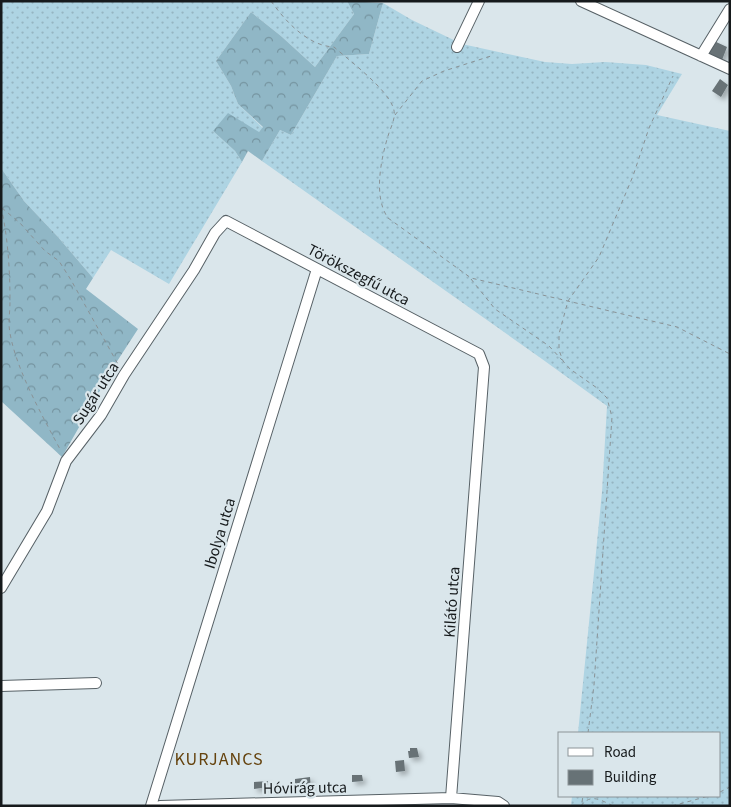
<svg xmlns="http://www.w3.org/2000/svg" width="731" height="807" viewBox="0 0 731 807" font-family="'Source Sans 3',sans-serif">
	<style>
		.grass { fill: url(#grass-dots) }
		.forest { fill: url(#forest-crowns) }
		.building { fill: #677276; filter: url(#shadow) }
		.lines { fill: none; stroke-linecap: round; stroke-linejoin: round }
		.minor-casing { stroke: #576166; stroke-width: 12 }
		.path { stroke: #899296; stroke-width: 1; stroke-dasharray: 4 4; stroke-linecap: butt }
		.minor { stroke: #fff; stroke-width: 10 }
		.labels { text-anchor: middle; stroke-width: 4.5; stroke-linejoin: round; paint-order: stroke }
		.street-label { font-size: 16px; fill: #161a1c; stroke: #dae6eb }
		.neighbourhood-label { font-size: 18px; letter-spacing: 1px; fill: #65430e; stroke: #dae6eb }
	</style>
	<defs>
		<pattern id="grass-dots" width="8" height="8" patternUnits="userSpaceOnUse" patternTransform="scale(1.25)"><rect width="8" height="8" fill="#aed4e3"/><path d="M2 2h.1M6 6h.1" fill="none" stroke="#95b5c2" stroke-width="1.8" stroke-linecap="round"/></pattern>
		<pattern id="forest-crowns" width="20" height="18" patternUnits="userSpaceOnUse" patternTransform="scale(1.25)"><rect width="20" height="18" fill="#90b7c6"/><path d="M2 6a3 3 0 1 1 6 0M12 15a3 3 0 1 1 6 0" fill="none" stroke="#7594a0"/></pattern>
		<filter id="shadow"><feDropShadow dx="3.5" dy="3.5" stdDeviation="2.5" flood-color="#0004"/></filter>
	</defs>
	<rect width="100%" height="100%" fill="#dae6eb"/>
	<path class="grass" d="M1 1H347L354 14 315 67 281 36 251 12 216 61 231 86 238 104 263 128 259 132 213 131 235 151 242 162 169 284 111 250 93 278 58 237 24 201 1 168Z
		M383 3 412 20 462 44 545 62 572 64 605 62 646 65 682 74 657 115 730 131V806H571L572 796H720V733H578L602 492 607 406 542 359 262 161 280 130 291 135 337 56 369 54Z"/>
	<path class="forest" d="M347 1 383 3 369 54 337 56 291 135 280 130 262 161 248 151 242 162 235 151 213 131 228 113 259 132 263 127 238 104 231 86 216 61 251 12 281 36 315 67 354 14Z
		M1 168 24 201 58 237 93 278 86 289 138 329 114 366 62 457 1 401Z"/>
	<path class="building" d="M714 41 727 47 722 60 708 54Z
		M720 79 728 85 721 97 712 91Z
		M410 748H417L419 757 409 758 408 751H410Z
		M404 760 405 771 396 772 395 761Z
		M352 775H362L363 781 352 782Z
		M310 777 311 789H303V786L295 787V779Z
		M268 781V787L254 789V782Z"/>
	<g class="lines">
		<g class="minor-casing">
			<path id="minor" d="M581 1 730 69
				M457 47 479 1
				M701 56 730 9
				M1 588 47 511 66 461 101 415 124 375 194 270 215 233 226 221 479 354 484 367 451 798
				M1 686 96 683
				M151 806 317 269
				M160 806 451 798 498 802 504 806"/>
		</g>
		<path class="path" d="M271 1C285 21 308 46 334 47 350 61 386 88 393 107 397 117 391 126 388 136 381 159 373 197 388 218L471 278 677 327 730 354
			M395 115 422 81 444 71 491 56
			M1 207C8 237 10 271 10 302 10 309 9 317 9 325 12 363 43 417 61 451
			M2 208 20 223 45 251 59 261 71 280 119 366
			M471 279 495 309 549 346 562 360
			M588 733 594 685 612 417 607 398 597 388 570 369 563 361 559 350V334L568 301 599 257 633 176 649 128 673 76
			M720 792 730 787
			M582 802 583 796
			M581 806C590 793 601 800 613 806
			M672 806 709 796"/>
		<use href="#minor" class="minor"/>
	</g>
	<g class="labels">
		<g class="street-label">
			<text transform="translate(359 274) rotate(28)" y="6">Törökszegfű utca</text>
			<text transform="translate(95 393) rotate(-57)" y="6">Sugár utca</text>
			<text transform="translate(219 533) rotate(-73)" y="6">Ibolya utca</text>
			<text transform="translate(451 602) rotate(-86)" y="6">Kilátó utca</text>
			<text transform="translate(305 787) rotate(-1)" y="6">Hóvirág utca</text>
		</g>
		<g class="neighbourhood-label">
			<text x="219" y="765">KURJANCS</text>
		</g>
	</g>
	<rect width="731" height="807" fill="none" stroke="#161a1c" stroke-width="5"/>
	<rect x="558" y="732" width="162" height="65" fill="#dae6eb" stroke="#8c9498"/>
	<rect x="568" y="748" width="25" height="8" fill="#ffffff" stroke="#8c9498"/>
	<text x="604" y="757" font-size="15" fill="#161a1c">Road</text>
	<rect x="568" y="770" width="25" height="15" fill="#677276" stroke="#8c9498"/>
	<text x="604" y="782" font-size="15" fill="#161a1c">Building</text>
</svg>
